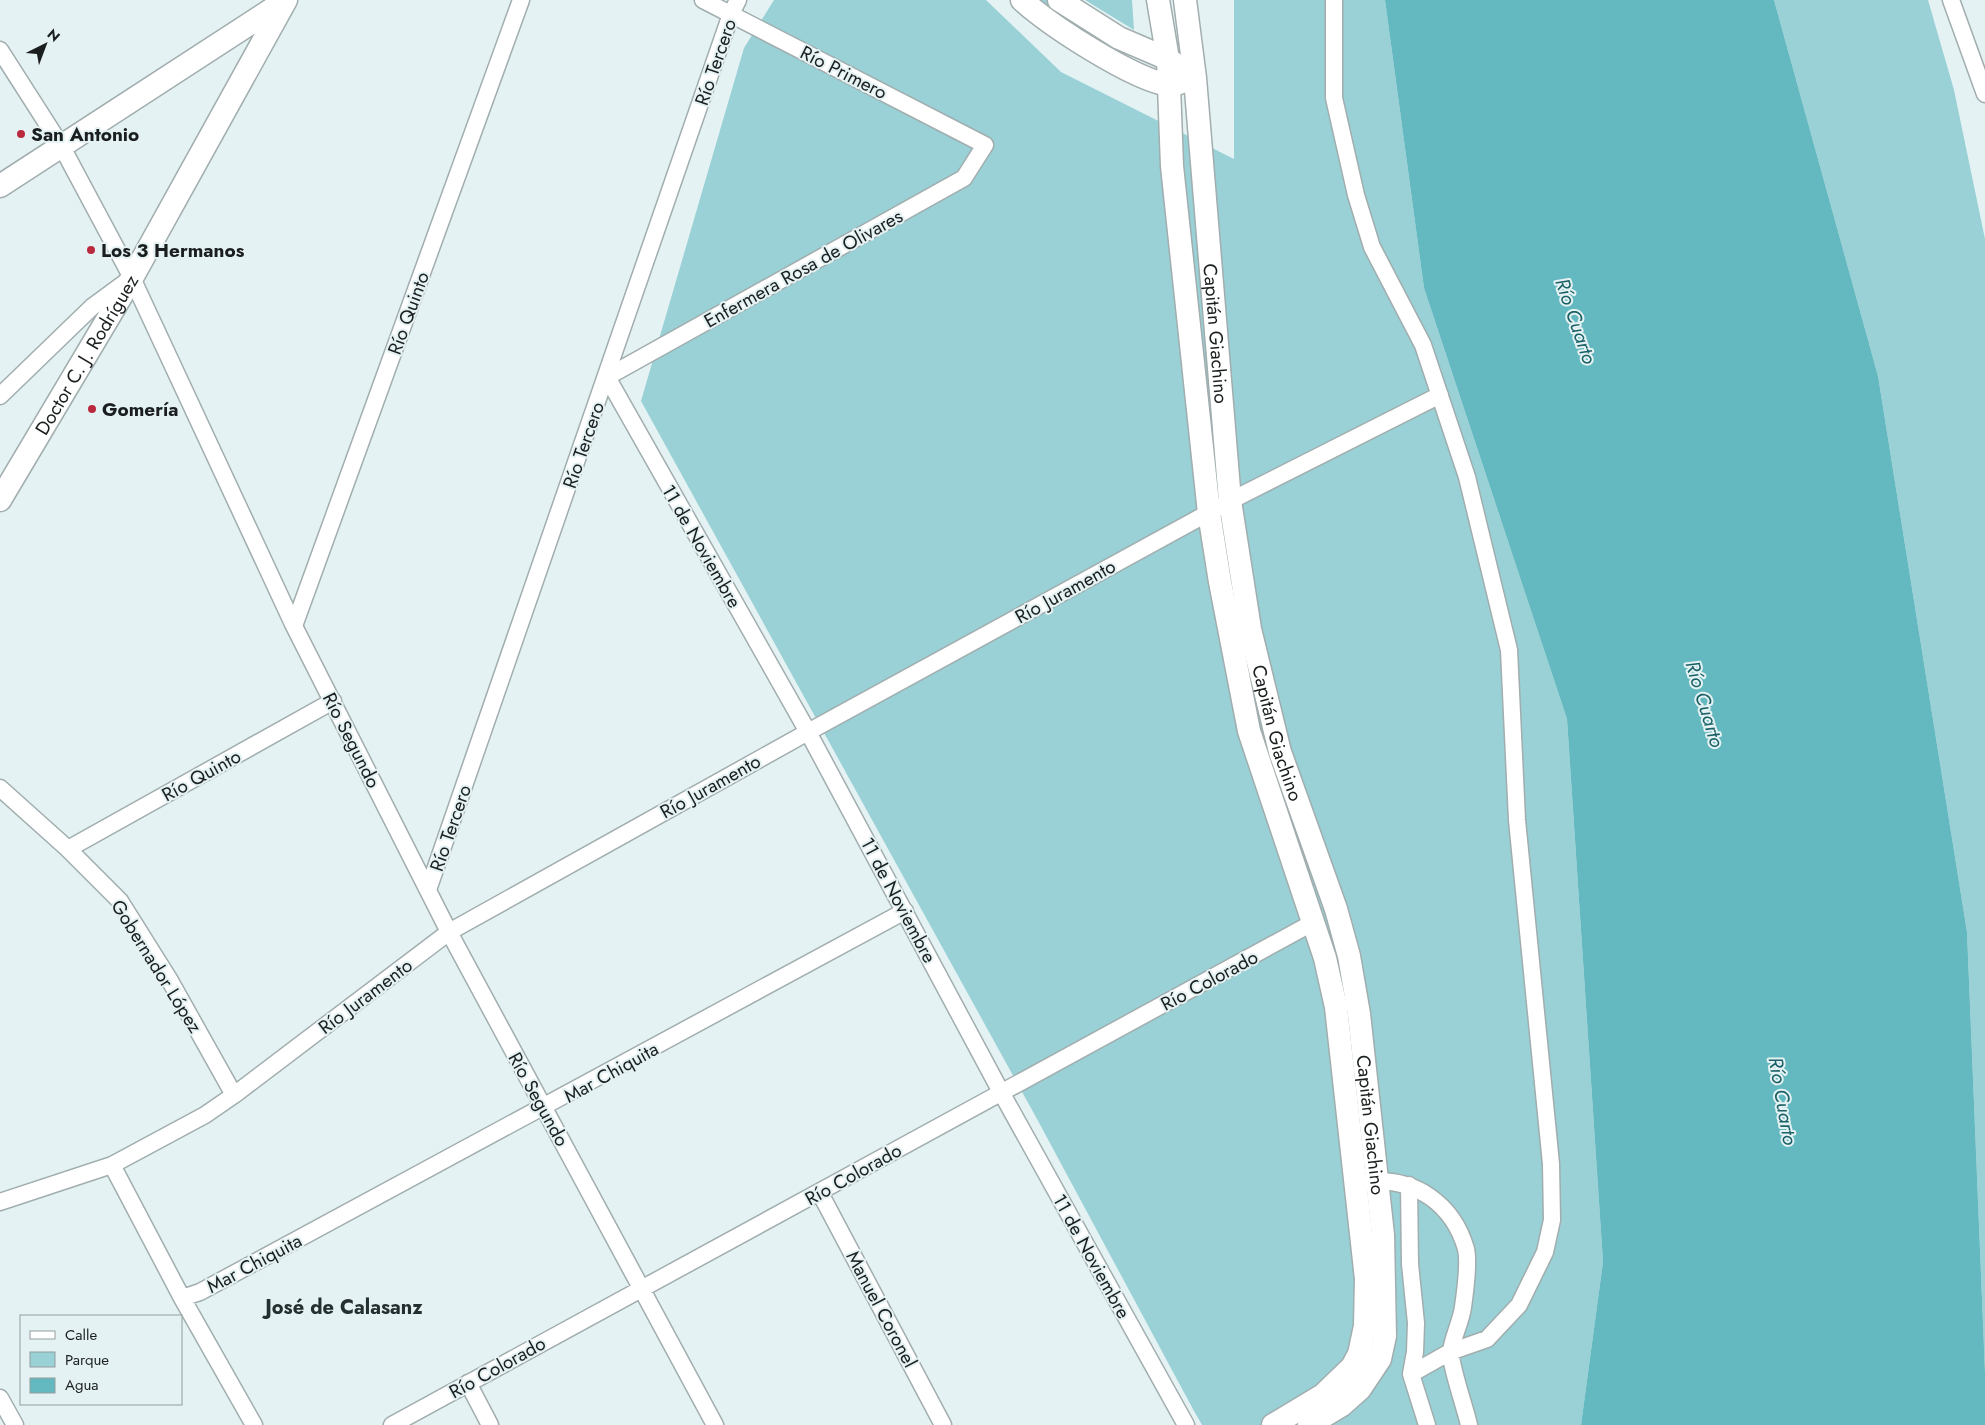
<svg xmlns="http://www.w3.org/2000/svg" width="1985" height="1425" viewBox="0 0 1985 1425" font-family="Jost,sans-serif">
	<style>
		.green { fill: #99d1d6 }
		.water { fill: #64b8bf }
		.lines { fill: none; stroke-linecap: round; stroke-linejoin: round }
		.street-casing { stroke: #a1adae; stroke-width: 19 }
		.secondary-casing { stroke: #a1adae; stroke-width: 25 }
		.street { stroke: #fff; stroke-width: 16 }
		.secondary { stroke: #fff; stroke-width: 22 }
		.poi-dot { fill: #bb293f; stroke: #e5f2f3; stroke-width: 2 }
		.labels { text-anchor: middle; stroke-width: 4; stroke-linejoin: round; paint-order: stroke }
		.street-label { font-size: 19px; fill: #1a1e1f; stroke: #e5f2f3 }
		.poi-label { font-size: 19px; font-weight: bold; fill: #1a1e1f; stroke: #e5f2f3; text-anchor: start }
		.water-label { font-size: 20px; font-style: italic; fill: #1c6167; stroke: #e5f2f3 }
		.neighbourhood-label { font-size: 20px; font-weight: bold; fill: #242f2f; stroke: #e5f2f3 }
	</style>
	<rect width="100%" height="100%" fill="#e5f2f3"/>
	<path class="green" d="M774 0H986L1061 72 1234 159V0H1385L1424 288 1567 719 1603 1262 1581 1425H1202L1194 1411 1037 1119 641 401 744 48Z
		M1038 0H1047L1135 63 1055 14Z
		M1085 0H1132L1134 30Z
		M1774 0H1928L1954 90 1985 239V1372L1967 932 1878 376Z"/>
	<path class="water" d="M1385 0H1774L1878 376 1967 932 1985 1372V1425H1581L1603 1262 1567 719 1424 288Z"/>
	<g class="lines">
		<g class="street-casing">
			<path id="street" d="M1334 0V98L1356 195 1372 247 1423 345 1467 477 1509 650 1517 820 1551 1164 1552 1220 1545 1252 1519 1305 1487 1339 1450 1352 1411 1374
				M1951 0 1985 94
				M0 50 62 147 132 278 294 626 449 932 715 1425
				M607 377 808 732 1001 1092 1186 1425
				M607 377 964 178 985 145 703 0
				M0 396 92 307 126 282
				M294 626 521 0
				M0 788 68 849 120 901 169 979 234 1095
				M68 849 333 701
				M428 890 731 14 738 0
				M112 1165 182 1298 254 1425
				M1368 1182C1415 1177 1453 1204 1466 1249 1469 1262 1465 1293 1463 1307 1461 1322 1453 1336 1451 1351 1449 1361 1466 1411 1469 1425
				M1409 1185 1410 1264 1416 1323 1415 1352 1411 1374 1427 1425
				M820 1193 943 1425
				M0 1202 112 1165 205 1115 234 1095 449 932 808 732 1230 501 1440 395
				M182 1298 200 1292 905 911
				M468 1383 490 1425
				M0 1398 15 1425
				M392 1425 1314 922"/>
		</g>
		<g class="secondary-casing">
			<g id="secondary">
				<path d="M1022 0C1051 26 1132 79 1169 85 1173 86 1179 83 1184 81"/>
				<path d="M1059 0 1119 38 1168 59 1178 66"/>
				<path d="M1158 0 1168 59 1172 166 1209 513 1220 582 1249 731 1325 958 1336 1007 1366 1279 1365 1326 1359 1354 1352 1367 1323 1395 1273 1425"/>
				<path id="s1" d="M1185 0 1195 78 1230 501 1250 629 1280 752 1336 909 1349 956 1359 1014 1383 1235 1385 1336 1380 1359 1360 1389 1342 1405 1309 1425"/>
				<path d="M0 186 283 2"/>
				<path id="s2" d="M0 500 132 278 286 0"/>
			</g>
		</g>
		<use href="#street" class="street"/>
		<use href="#secondary" class="secondary"/>
	</g>
	<g class="poi-dot">
		<circle cx="21" cy="134" r="5"/>
		<circle cx="91" cy="250" r="5"/>
		<circle cx="92" cy="409" r="5"/>
	</g>
	<g class="labels">
		<g class="street-label">
			<text transform="translate(715 62) rotate(-71)" y="7">Río Tercero</text>
			<text transform="translate(844 72) rotate(27)" y="7">Río Primero</text>
			<text transform="translate(803 268) rotate(-29)" y="7">Enfermera Rosa de Olivares</text>
			<text transform="translate(408 313) rotate(-70)" y="7">Río Quinto</text>
			<text dy="7" stroke="none"><textPath href="#s1" startOffset="335">Capitán Giachino</textPath></text>
			<text dy="7" stroke="none"><textPath href="#s2" startOffset="169">Doctor C. J. Rodríguez</textPath></text>
			<text transform="translate(583 445) rotate(-71)" y="7">Río Tercero</text>
			<text transform="translate(702 546) rotate(60)" y="7">11 de Noviembre</text>
			<text transform="translate(1065 591) rotate(-29)" y="7">Río Juramento</text>
			<text dy="7" stroke="none"><textPath href="#s1" startOffset="740">Capitán Giachino</textPath></text>
			<text transform="translate(352 740) rotate(63)" y="7">Río Segundo</text>
			<text transform="translate(201 775) rotate(-29)" y="7">Río Quinto</text>
			<text transform="translate(710 786) rotate(-29)" y="7">Río Juramento</text>
			<text transform="translate(450 828) rotate(-71)" y="7">Río Tercero</text>
			<text transform="translate(899 900) rotate(62)" y="7">11 de Noviembre</text>
			<text transform="translate(157 966) rotate(58)" y="7">Gobernador López</text>
			<text transform="translate(1209 980) rotate(-28)" y="7">Río Colorado</text>
			<text transform="translate(365 996) rotate(-37)" y="7">Río Juramento</text>
			<text transform="translate(611 1072) rotate(-29)" y="7">Mar Chiquita</text>
			<text transform="translate(539 1099) rotate(61)" y="7">Río Segundo</text>
			<text dy="7" stroke="none"><textPath href="#s1" startOffset="1145">Capitán Giachino</textPath></text>
			<text transform="translate(853 1174) rotate(-29)" y="7">Río Colorado</text>
			<text transform="translate(1092 1256) rotate(61)" y="7">11 de Noviembre</text>
			<text transform="translate(254 1263) rotate(-28)" y="7">Mar Chiquita</text>
			<text transform="translate(882 1309) rotate(62)" y="7">Manuel Coronel</text>
			<text transform="translate(497 1367) rotate(-29)" y="7">Río Colorado</text>
		</g>
		<g class="poi-label">
			<text x="31" y="141">San Antonio</text>
			<text x="101" y="257">Los 3 Hermanos</text>
			<text x="102" y="416">Gomería</text>
		</g>
		<g class="water-label">
			<text transform="translate(1576 321) rotate(71)" y="7">Río Cuarto</text>
			<text transform="translate(1705 704) rotate(73)" y="7">Río Cuarto</text>
			<text transform="translate(1783 1101) rotate(80)" y="7">Río Cuarto</text>
		</g>
		<g class="neighbourhood-label">
			<text x="344" y="1314">José de Calasanz</text>
		</g>
	</g>
	<rect x="20" y="1315" width="162" height="90" fill="#e5f2f3" stroke="#949d9e"/>
	<rect x="30" y="1331" width="25" height="8" fill="#ffffff" stroke="#949d9e"/>
	<text x="65" y="1340" font-size="15" fill="#1a1e1f">Calle</text>
	<rect x="30" y="1352" width="25" height="15" fill="#99d1d6" stroke="#949d9e"/>
	<text x="65" y="1365" font-size="15" fill="#1a1e1f">Parque</text>
	<rect x="30" y="1378" width="25" height="15" fill="#64b8bf" stroke="#949d9e"/>
	<text x="65" y="1390" font-size="15" fill="#1a1e1f">Agua</text>
	<g transform="translate(45 45) rotate(42)" stroke="#e5f2f3" stroke-width="4" paint-order="stroke">
	<path d="M0-4L9 19L0 12L-9 19Z" fill="#1a1e1f"/>
	<text y="-8" font-size="14" font-weight="bold" text-anchor="middle" fill="#1a1e1f">N</text>
	</g>
</svg>
